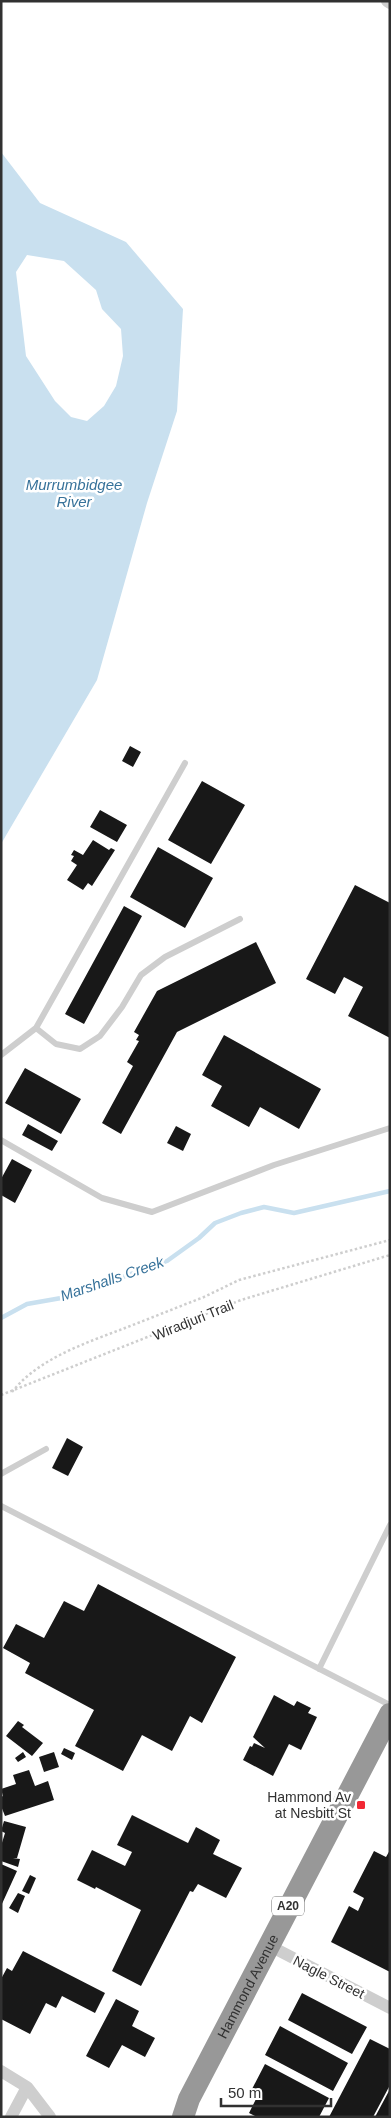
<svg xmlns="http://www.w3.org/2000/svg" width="391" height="2118" viewBox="0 0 391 2118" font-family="Helvetica,sans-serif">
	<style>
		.water { fill: #c9e0ef; fill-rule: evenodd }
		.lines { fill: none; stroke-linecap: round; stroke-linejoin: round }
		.stream { stroke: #c9e0ef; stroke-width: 4.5 }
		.building { fill: #181818 }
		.path { stroke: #cecece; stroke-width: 2.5; stroke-dasharray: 2.5 2.5; stroke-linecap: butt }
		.lane { stroke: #cecece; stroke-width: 6 }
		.street { stroke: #cecece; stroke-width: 12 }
		.highway { stroke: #989898; stroke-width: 22 }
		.poi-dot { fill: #f22834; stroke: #fff; stroke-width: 2 }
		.labels { text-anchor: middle; stroke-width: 5; stroke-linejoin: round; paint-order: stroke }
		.shield { fill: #fff; stroke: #6f6f6f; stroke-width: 1 }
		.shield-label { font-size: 12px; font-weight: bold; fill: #313131 }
		.street-label { font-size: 14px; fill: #313131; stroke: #fff }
		.poi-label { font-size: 14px; fill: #313131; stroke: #fff; text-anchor: end }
		.water-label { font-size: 15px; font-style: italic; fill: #37729a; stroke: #fff }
	</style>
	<rect width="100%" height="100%" fill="#fff"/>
	<path class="water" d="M1 152 40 203 126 242 183 309 177 411 147 503 97 680 1 844ZM27 255 64 261 96 290 102 309 121 329 123 356 116 386 104 406 87 421 71 417 55 401 26 356 16 272Z"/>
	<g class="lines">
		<path class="stream" d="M1 1318 27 1304 67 1297 167 1261 199 1238 215 1223 241 1213 264 1207 294 1213 390 1191"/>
	</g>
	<path class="building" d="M130 746 141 752 133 767 122 761Z
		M202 781 245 805 211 864 168 840Z
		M100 810 127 825 117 842 90 827Z
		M93 840 109 850 111 848 115 850 92 886 88 883 83 890 67 880 77 865 71 861 74 856 71 855 74 850 83 855Z
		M158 847 213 878 185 928 130 897Z
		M355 885 390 903V1038L348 1016 363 987 344 977 335 994 306 979Z
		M124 906 142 916 84 1024 65 1014Z
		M256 942 276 983 177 1032 121 1134 102 1123 133 1066 127 1062 139 1041 136 1040 139 1035 134 1032 157 991Z
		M224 1035 321 1089 299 1129 260 1107 249 1127 211 1106 222 1086 202 1075Z
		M25 1068 81 1099 61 1134 5 1103Z
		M28 1124 58 1141 52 1151 22 1135Z
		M176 1126 191 1134 183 1151 167 1143Z
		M12 1159 32 1170 15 1203 1 1195V1179Z
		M67 1438 83 1447 68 1476 52 1468Z
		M98 1584 236 1657 202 1723 190 1716 172 1751 142 1735 123 1771 75 1746 94 1710 25 1673 30 1663 3 1648 16 1624 44 1638 64 1601 84 1611Z
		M274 1695 294 1706 297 1701 311 1708 308 1713 317 1717 301 1750 289 1744 273 1776 243 1760 250 1746 252 1747 254 1743 265 1748 253 1737Z
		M18 1721 24 1725 22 1727 43 1743 32 1756 6 1736Z
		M64 1748 75 1753 72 1760 61 1754Z
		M23 1752 26 1757 18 1762 15 1758Z
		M54 1752 59 1767 44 1772 39 1757Z
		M29 1770 35 1786 48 1781 54 1800 5 1816 1 1806V1797L3 1796 1 1789 16 1784 13 1775Z
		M132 1815 188 1843 196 1827 220 1840 213 1854 242 1868 226 1898 198 1884 193 1892 190 1891 141 1986 112 1971 141 1910 96 1887 95 1889 77 1880 92 1850 125 1866 132 1852 117 1845Z
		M4 1821 26 1827 17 1858H13L20 1859 18 1867 1 1861V1846L5 1833 1 1831Z
		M390 1850V1972L331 1942 349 1906 358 1911 364 1898 353 1892 374 1851 386 1857Z
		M1 1864 17 1871 1 1906Z
		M30 1875 36 1878 29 1894 22 1891Z
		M18 1893 25 1896 18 1913 9 1908Z
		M23 1951 105 1993 95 2013 62 1996 56 2008 46 2003 30 2034 1 2019V1979L7 1968 12 1971Z
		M302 1993 367 2027 352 2054 288 2020Z
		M116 1999 139 2011 132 2026 155 2038 145 2057 122 2045 109 2068 86 2056Z
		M280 2026 348 2063 333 2091 265 2055Z
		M370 2039 390 2049V2085L373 2117H329Z
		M265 2064 329 2098 319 2117H257L249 2113 258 2095 251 2091Z
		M390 2089V2117H375Z"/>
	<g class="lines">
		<path class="path" d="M12 1392C39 1358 86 1343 125 1328 151 1318 178 1307 204 1297L239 1280 390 1240
			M1 1395 241 1300 390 1255"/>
		<path class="lane" d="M36 1028 185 763
			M1 1055 36 1028 56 1044 80 1049 100 1036 122 1007 141 975 165 957 240 919
			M1 1140 102 1198 152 1212 274 1165 390 1128
			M1 1474 46 1449
			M1 1506 390 1705
			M319 1669 390 1525"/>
		<path class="street" d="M387 1 390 3
			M268 1945 390 2008
			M1 2071 27 2087 50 2117
			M11 2117 27 2087"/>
		<path class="highway" id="s1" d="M183 2117 189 2099 390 1714"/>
	</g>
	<rect class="poi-dot" x="356" y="1800" width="10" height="10" rx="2.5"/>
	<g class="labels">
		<rect class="shield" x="272" y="1896.5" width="32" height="19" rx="4"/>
		<g class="shield-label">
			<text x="288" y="1910">A20</text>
		</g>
		<g class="street-label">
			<text transform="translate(193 1320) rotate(-22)" y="5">Wiradjuri Trail</text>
			<text transform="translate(329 1977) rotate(27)" y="5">Nagle Street</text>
			<text dy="5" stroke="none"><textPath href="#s1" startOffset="146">Hammond Avenue</textPath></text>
		</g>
		<g class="poi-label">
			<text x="351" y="1802">Hammond Av<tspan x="351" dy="16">at Nesbitt St</tspan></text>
		</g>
		<g class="water-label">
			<text x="74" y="490">Murrumbidgee<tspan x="74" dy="17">River</tspan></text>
			<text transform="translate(112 1279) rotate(-19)" y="5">Marshalls Creek</text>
		</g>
	</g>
	<rect width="391" height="2118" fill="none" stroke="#313131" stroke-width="5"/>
	<path d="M221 2098v8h110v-8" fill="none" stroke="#313131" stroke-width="2.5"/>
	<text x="228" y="2098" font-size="15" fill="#313131" stroke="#ffffff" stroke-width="4" paint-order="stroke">50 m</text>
</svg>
